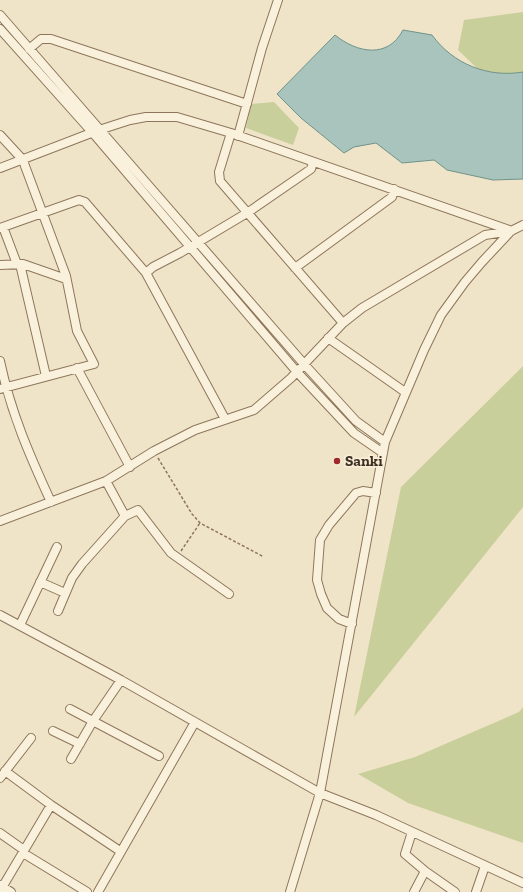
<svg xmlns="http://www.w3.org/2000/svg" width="523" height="892" viewBox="0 0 523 892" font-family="'Zilla Slab',serif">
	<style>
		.green { fill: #c9cf9b }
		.water { fill: #a9c4bc; stroke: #6f938a }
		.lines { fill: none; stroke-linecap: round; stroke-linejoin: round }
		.minor-casing { stroke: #8d765c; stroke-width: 10 }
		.path { stroke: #8d765c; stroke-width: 1.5; stroke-dasharray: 3 2; stroke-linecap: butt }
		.minor { stroke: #faf1dc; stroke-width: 8 }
		.poi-dot { fill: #9e2a2b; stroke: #f7eed8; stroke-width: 1.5 }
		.labels { text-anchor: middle; stroke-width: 3.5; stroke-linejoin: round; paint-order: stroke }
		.poi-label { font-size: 15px; font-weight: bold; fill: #3d2e20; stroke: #f7eed8; text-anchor: start }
	</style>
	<rect width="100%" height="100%" fill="#f0e4c8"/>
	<path class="green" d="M523 12V81L481 72 458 50 464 20Z
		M274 102 299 128 293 145 246 128 251 104Z
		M523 366V507L354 717 401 487Z
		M523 707V843L408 803 358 774 415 757 519 712Z"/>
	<path class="water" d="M403 30 432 35C453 64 488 78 523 72V179L493 180 447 170 434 160 402 163 376 143 354 147 344 153 301 118 277 94 335 35C357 53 388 59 403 30Z"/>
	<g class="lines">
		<g class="minor-casing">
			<path id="minor" d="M0 15 304 364 356 421 385 442
				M0 29 92 132 297 372 354 433 383 453
				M29 49 41 39H51L247 104
				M231 133 219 172 220 181 343 323
				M0 135 23 160 25 166 66 276 77 331 94 364 0 389
				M238 136 262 48 278 0
				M0 168 99 130 130 120 146 117H177L231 133 509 230
				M3 227 17 264
				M0 228 79 200 85 202 146 273 225 419
				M20 264 46 376
				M0 265 23 264 66 279
				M295 268 392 197 394 189
				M146 273 153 267 180 253 247 213 311 169 313 162
				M328 338 405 392
				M0 361C11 413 29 454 51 502
				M77 368 130 467
				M106 481 125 516
				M0 521 106 481 154 451 195 430 254 410 291 378 343 323 362 308 485 235 511 231
				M40 582 65 593
				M58 611 72 578 82 564 125 516 138 510 171 553 229 594
				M0 615 121 680 320 793 376 815 523 883
				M352 624 339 619 327 608 321 594 317 580 320 540 329 525 356 493 363 491 376 493
				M20 625 57 547
				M70 709 159 756
				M53 731 80 744
				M71 759 93 721 121 680
				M5 771 51 805 120 851
				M0 778 31 738
				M412 832 405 854 425 871 455 892
				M0 833 24 850
				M23 853 87 892
				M0 885 11 892
				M0 891 51 805
				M98 892 195 722
				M290 892 320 793 385 442 424 350 441 315 465 282 482 262 511 231 523 225
				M414 892 425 871
				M476 892 485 866"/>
		</g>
		<path class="path" d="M158 458 192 514 200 523 264 557
			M181 551 200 523"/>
		<use href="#minor" class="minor"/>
	</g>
	<circle class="poi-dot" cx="337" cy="461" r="4"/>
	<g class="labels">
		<g class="poi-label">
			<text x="345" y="466">Sanki</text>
		</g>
	</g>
</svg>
